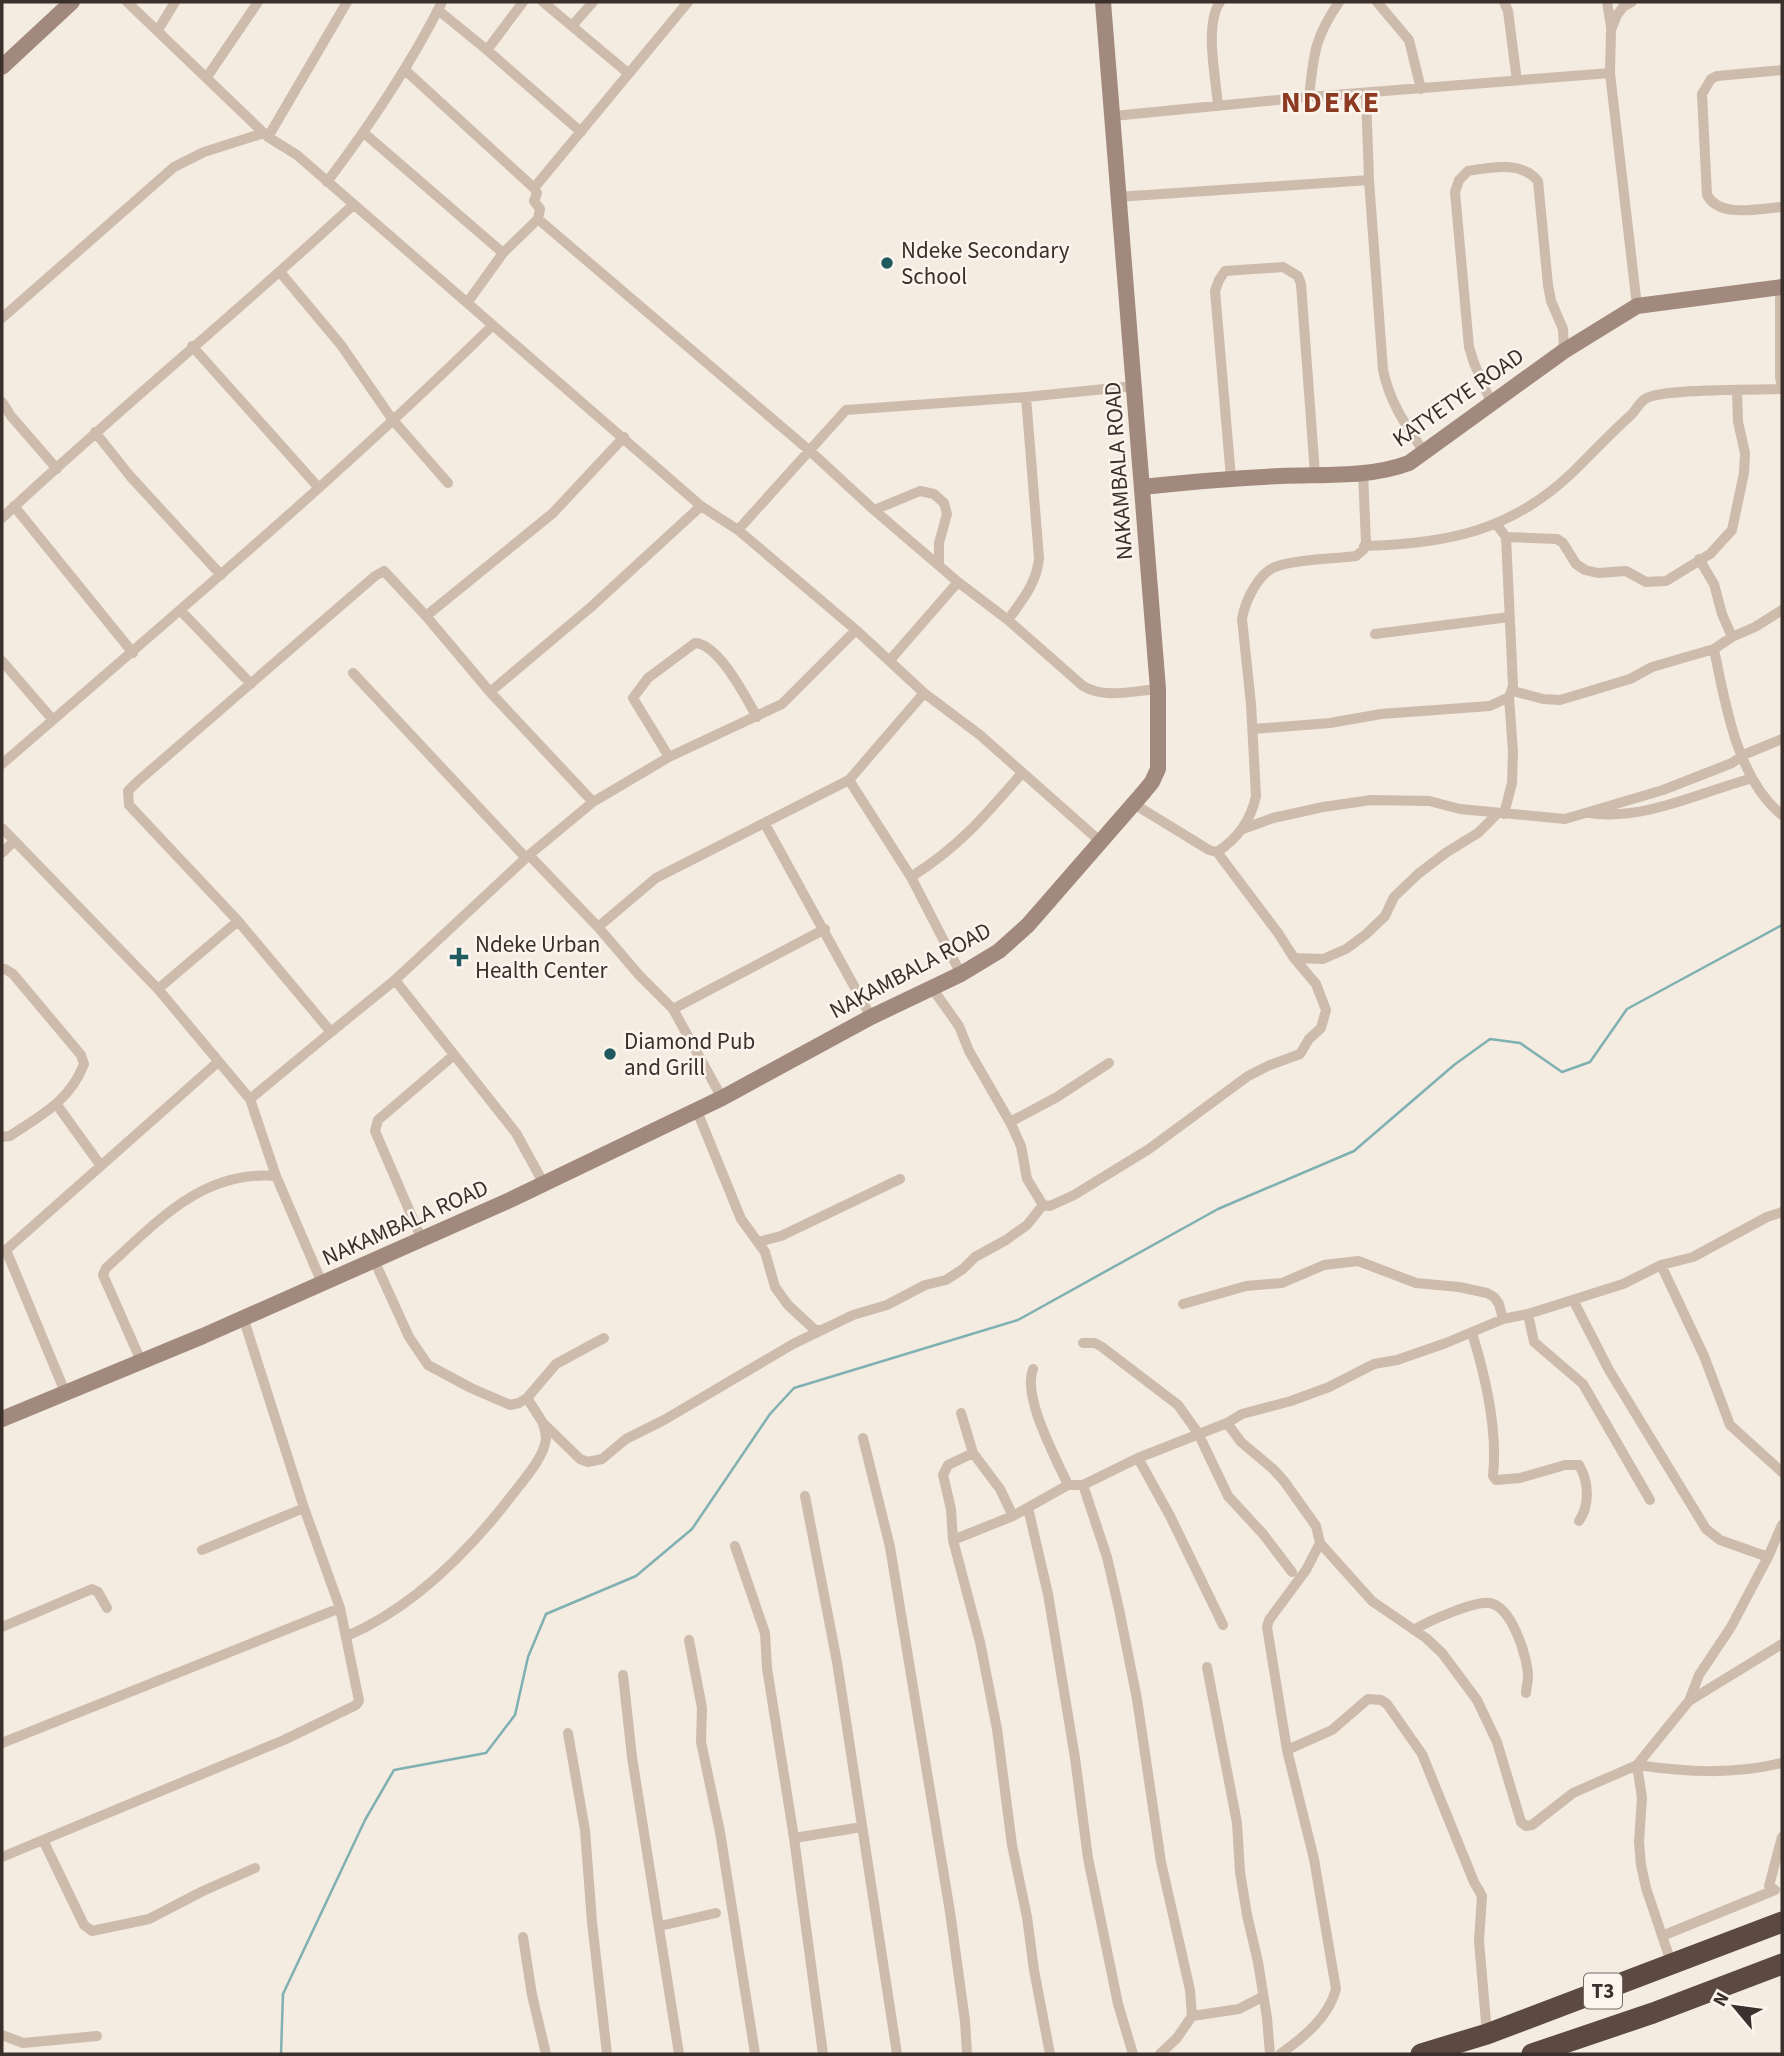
<svg xmlns="http://www.w3.org/2000/svg" width="1784" height="2056" viewBox="0 0 1784 2056" font-family="'Source Sans 3',sans-serif">
	<style>
		.lines { fill: none; stroke-linecap: round; stroke-linejoin: round }
		.stream { stroke: #7fb0b2; stroke-width: 2.5 }
		.street { stroke: #cdbbac; stroke-width: 10 }
		.secondary { stroke: #a18a7d; stroke-width: 16 }
		.highway { stroke: #5c4a42; stroke-width: 21 }
		.poi-dot { fill: #1f5a5e; stroke: #fbf5ee; stroke-width: 2.5 }
		.labels { text-anchor: middle; stroke-width: 5; stroke-linejoin: round; paint-order: stroke }
		.shield { fill: #fbf5ee; stroke: #756b66; stroke-width: 2 }
		.shield-label { font-size: 21px; font-weight: bold; fill: #3b302b }
		.poi-label { font-size: 23px; fill: #3b302b; stroke: #fbf5ee; text-anchor: start }
		.street-label { font-size: 23px; fill: #3b302b; stroke: #fbf5ee }
		.district-label { font-size: 30px; font-weight: bold; letter-spacing: 2px; fill: #8c3b22; stroke: #fbf5ee }
	</style>
	<rect width="100%" height="100%" fill="#f4ebe1"/>
	<g class="lines">
		<path class="stream" d="M281 2054 283 1994 365 1820 394 1770 486 1753 515 1715 528 1657 546 1614 636 1576 692 1529 770 1414 794 1388 1018 1320 1218 1209 1354 1151 1454 1065 1490 1039 1520 1043 1562 1072 1590 1062 1627 1009 1782 925"/>
		<path class="street" d="M127 2 268 137 297 155 701 506 738 530 856 630 924 693 980 735 1102 843
			M543 2 628 73
			M1377 2 1409 40 1421 89
			M1504 2 1508 11 1517 81
			M1607 2 1611 27
			M1632 2 1623 7 1617 15 1611 30 1610 73 1637 306
			M438 10 487 50 581 132
			M572 26 593 2
			M158 30 175 2
			M487 50 523 2
			M405 70 534 188
			M1782 70 1717 76 1711 79 1702 94 1707 195C1720 219 1760 208 1782 207
			M207 77 258 2
			M1366 94 1369 180 1383 370C1390 403 1405 424 1424 452
			M1309 97C1314 53 1314 39 1339 2
			M1218 106C1216 77 1204 26 1220 2
			M1113 116 1309 97 1610 73
			M364 133 503 253
			M268 137 347 2
			M327 182C370 125 410 66 442 2
			M1117 197 1369 180
			M538 219 540 209 534 201 537 193 534 188 688 2
			M280 272 341 345 392 419 448 483
			M1780 287V377L1782 387
			M467 303 503 253 538 219 810 451 874 510 958 582 1008 620 1083 686C1105 699 1133 691 1158 689
			M2 318 174 167 204 152 264 133
			M192 346 319 488
			M2 402 11 416 57 469
			M1491 402 1474 363 1469 347 1455 192 1459 180 1468 171C1491 167 1522 161 1538 181L1548 285 1551 301 1563 329 1564 351
			M95 432 130 476 221 575
			M1231 478 1215 291 1219 280 1225 271 1283 267 1298 276 1301 284 1315 474
			M14 506 133 653
			M874 510 920 491 934 494 944 503 947 514 939 543V565
			M2 518C116 411 238 312 353 205
			M1497 525 1506 537 1557 539 1563 543 1576 564 1585 570 1598 573 1626 571 1646 582 1666 581 1710 554 1732 530 1744 473 1745 453 1738 422 1737 391
			M738 530 846 410 1026 397 1134 386
			M1364 546C1447 544 1512 531 1574 471 1593 452 1611 433 1631 415 1636 410 1639 403 1645 399 1660 388 1758 390 1782 389
			M1699 559 1714 584 1722 614 1732 637
			M181 611 251 684
			M426 616 553 513 624 437
			M1008 620C1022 600 1037 583 1039 558L1026 397
			M1375 634 1509 617
			M1714 649C1725 703 1737 779 1782 815
			M890 660 958 582
			M2 661 53 720
			M353 673 526 858
			M1513 691 1543 699 1560 700 1630 679 1652 667 1714 649 1732 637 1755 627 1782 610
			M490 692 591 607 701 506
			M924 693 849 780 911 877 961 974
			M1253 729 1330 723 1381 714 1490 706 1509 697
			M669 757 633 698 648 678 695 643C719 644 746 698 757 717
			M2 764C168 620 336 479 493 325
			M1134 804 1209 850 1217 852C1237 839 1251 820 1256 796L1251 704 1242 619C1245 601 1259 571 1278 566 1299 559 1333 559 1356 556L1363 550 1366 543 1363 472
			M1589 813C1645 821 1697 793 1750 779
			M1504 814 1512 783 1513 752 1509 697 1513 686 1506 537
			M765 824 871 1017
			M2 828 158 989 250 1099 276 1176 322 1283
			M1243 829 1273 818 1323 807 1371 800 1429 801 1460 809 1565 819 1663 790 1732 763 1743 755 1782 739
			M1217 852 1278 933 1294 958 1323 959 1346 949 1365 935 1385 916 1394 897 1418 874 1447 852 1478 833 1498 813
			M2 853 14 841
			M529 855 598 927 639 975 673 1009 722 1098
			M911 877C959 847 986 815 1022 773
			M598 927 656 878 849 780
			M2 969H5L13 974 81 1055 84 1064C70 1101 41 1115 10 1136L2 1137
			M395 980 516 1133 544 1184
			M932 988 959 1026 969 1051 1010 1122 1021 1146 1027 1179 1043 1205
			M158 989 238 921
			M673 1009 825 929
			M331 1032 395 980 529 855 593 802 669 757 782 704 856 630
			M250 1099 331 1032 238 921 129 805 128 791 137 782 375 576 384 571 426 616 490 692 593 802
			M57 1105 101 1166
			M697 1111 741 1219 765 1252 775 1287 788 1305 815 1330H822
			M1010 1122 1057 1097 1109 1063
			M422 1240 375 1131 378 1120 454 1055
			M758 1242 781 1236 900 1179
			M374 1260 409 1337 428 1365 471 1388 510 1405 519 1403 527 1398 556 1364 604 1338
			M1661 1265 1704 1356 1730 1425 1782 1472
			M1573 1300 1609 1370 1706 1529 1720 1540 1768 1557
			M1183 1304 1246 1286 1282 1283 1324 1265 1358 1261 1416 1283 1459 1287 1487 1293 1494 1297 1499 1304 1503 1319
			M1528 1314 1534 1342 1583 1384 1650 1500
			M1472 1333C1486 1378 1498 1429 1493 1476L1496 1480 1520 1478 1565 1465H1579C1589 1482 1590 1505 1579 1521
			M1083 1343H1095L1102 1347 1178 1405 1198 1433 1228 1496 1263 1534 1292 1572
			M141 1361 103 1275 106 1268C157 1222 202 1170 276 1176
			M1033 1369C1022 1397 1056 1458 1068 1485
			M65 1392 6 1250 218 1062
			M527 1398 543 1423 580 1459 588 1462 602 1459 626 1439 664 1420 793 1344 853 1315 887 1305 925 1285 946 1280 963 1269 975 1257 1006 1240 1027 1225 1043 1205 1050 1206 1074 1195 1149 1149 1248 1076 1270 1065 1300 1054 1309 1039 1321 1028 1326 1010 1316 984 1294 958
			M961 1413 973 1453 1000 1489 1013 1516
			M1227 1423 1241 1442 1273 1469 1284 1481 1316 1526 1320 1543 1337 1562 1372 1601 1426 1638 1442 1653 1477 1700 1497 1742 1521 1822 1526 1826 1532 1825 1573 1793 1637 1765 1642 1798 1639 1842 1641 1865 1646 1888 1672 1965
			M863 1438 890 1547 950 1912 965 2021 967 2054
			M973 1453 948 1465 943 1475 951 1509 953 1540 980 1642 997 1729 1012 1845 1027 1917 1034 1970 1050 2054
			M1138 1458 1170 1516 1223 1625
			M1083 1485 1107 1557 1119 1609 1137 1699 1161 1862 1190 1990 1192 2016 1177 2038 1160 2054
			M805 1496 837 1662 897 2054
			M1028 1508 1048 1594 1075 1758 1088 1858 1118 2004 1133 2054
			M953 1540 1013 1516 1068 1485H1083L1138 1458 1227 1423 1242 1414 1291 1401 1329 1387 1374 1364 1397 1360 1446 1343 1503 1319 1528 1314 1623 1284 1661 1265 1693 1257 1767 1217 1782 1212
			M1320 1543 1306 1570 1269 1620 1267 1627 1287 1750 1332 1730 1368 1699 1381 1700 1387 1704 1422 1754 1474 1882 1482 1896 1479 1941 1487 2034
			M735 1546 765 1633 767 1668 794 1838 823 2054
			M202 1550 304 1508
			M2 1627 92 1589 98 1592 107 1608
			M1414 1630C1428 1621 1474 1601 1490 1603 1512 1607 1528 1658 1528 1677 1528 1682 1526 1688 1526 1693
			M347 1636C415 1607 472 1548 516 1490 527 1476 544 1456 546 1439 546 1433 544 1428 543 1423
			M689 1640 702 1708 701 1742 720 1832 755 2054
			M1782 1644 1689 1701 1637 1765C1686 1772 1733 1775 1782 1763
			M1207 1667 1237 1823 1240 1872 1247 1915 1258 1962 1267 2018 1270 2054
			M623 1675 632 1757 679 2054
			M1689 1701 1699 1675 1731 1627 1768 1557 1782 1525
			M568 1733 585 1830 592 1922 607 2054
			M2 1743 340 1608
			M794 1838 862 1827
			M43 1840 84 1925 92 1931 149 1919 203 1891 255 1868
			M2 1857 284 1740 356 1705 359 1701 340 1608 304 1508 243 1317
			M660 1926 716 1913
			M1662 1936 1775 1890 1769 1886 1782 1837
			M523 1937 532 1995 546 2054
			M1192 2016 1239 2009 1262 1997
			M2 2035 23 2043 97 2036
			M1280 2054C1303 2038 1329 2017 1336 1989L1314 1859 1287 1750"/>
		<path class="secondary" d="M2 67 72 2
			M1142 487C1188 482 1234 478 1281 476 1323 474 1369 478 1409 463L1564 351 1637 306 1782 287
			M2 1419 203 1336 510 1200 722 1098 871 1017 961 974 999 951 1028 925 1143 793 1152 782 1158 769V689L1103 2"/>
		<path class="highway" d="M1421 2054 1487 2034 1782 1922
			M1532 2054 1653 2013 1782 1964"/>
	</g>
	<g class="poi-dot">
		<circle cx="887" cy="263" r="7"/>
		<path d="M455.5 946.5h7v7h7v7h-7v7h-7v-7h-7v-7h7z"/>
		<circle cx="610" cy="1054" r="7"/>
	</g>
	<g class="labels">
		<rect class="shield" x="1584" y="1973.5" width="38" height="35" rx="5"/>
		<g class="shield-label">
			<text x="1603" y="1998">T3</text>
		</g>
		<g class="poi-label">
			<text x="901" y="258">Ndeke Secondary<tspan x="901" dy="26">School</tspan></text>
			<text x="475" y="952">Ndeke Urban<tspan x="475" dy="26">Health Center</tspan></text>
			<text x="624" y="1049">Diamond Pub<tspan x="624" dy="26">and Grill</tspan></text>
		</g>
		<g class="street-label">
			<text transform="translate(1458 397) rotate(-35)" y="8">KATYETYE ROAD</text>
			<text transform="translate(1118 471) rotate(-94)" y="8">NAKAMBALA ROAD</text>
			<text transform="translate(910 970) rotate(-28)" y="8">NAKAMBALA ROAD</text>
			<text transform="translate(405 1222) rotate(-24)" y="8">NAKAMBALA ROAD</text>
		</g>
		<g class="district-label">
			<text x="1331" y="112">NDEKE</text>
		</g>
	</g>
	<rect width="1784" height="2056" fill="none" stroke="#3b302b" stroke-width="7"/>
	<g transform="translate(1735 2007) rotate(299)" stroke="#fbf5ee" stroke-width="5" paint-order="stroke">
	<path d="M0-5L12 26L0 18L-12 26Z" fill="#3b302b"/>
	<text y="-10" font-size="19" font-weight="bold" text-anchor="middle" fill="#3b302b">N</text>
	</g>
</svg>
